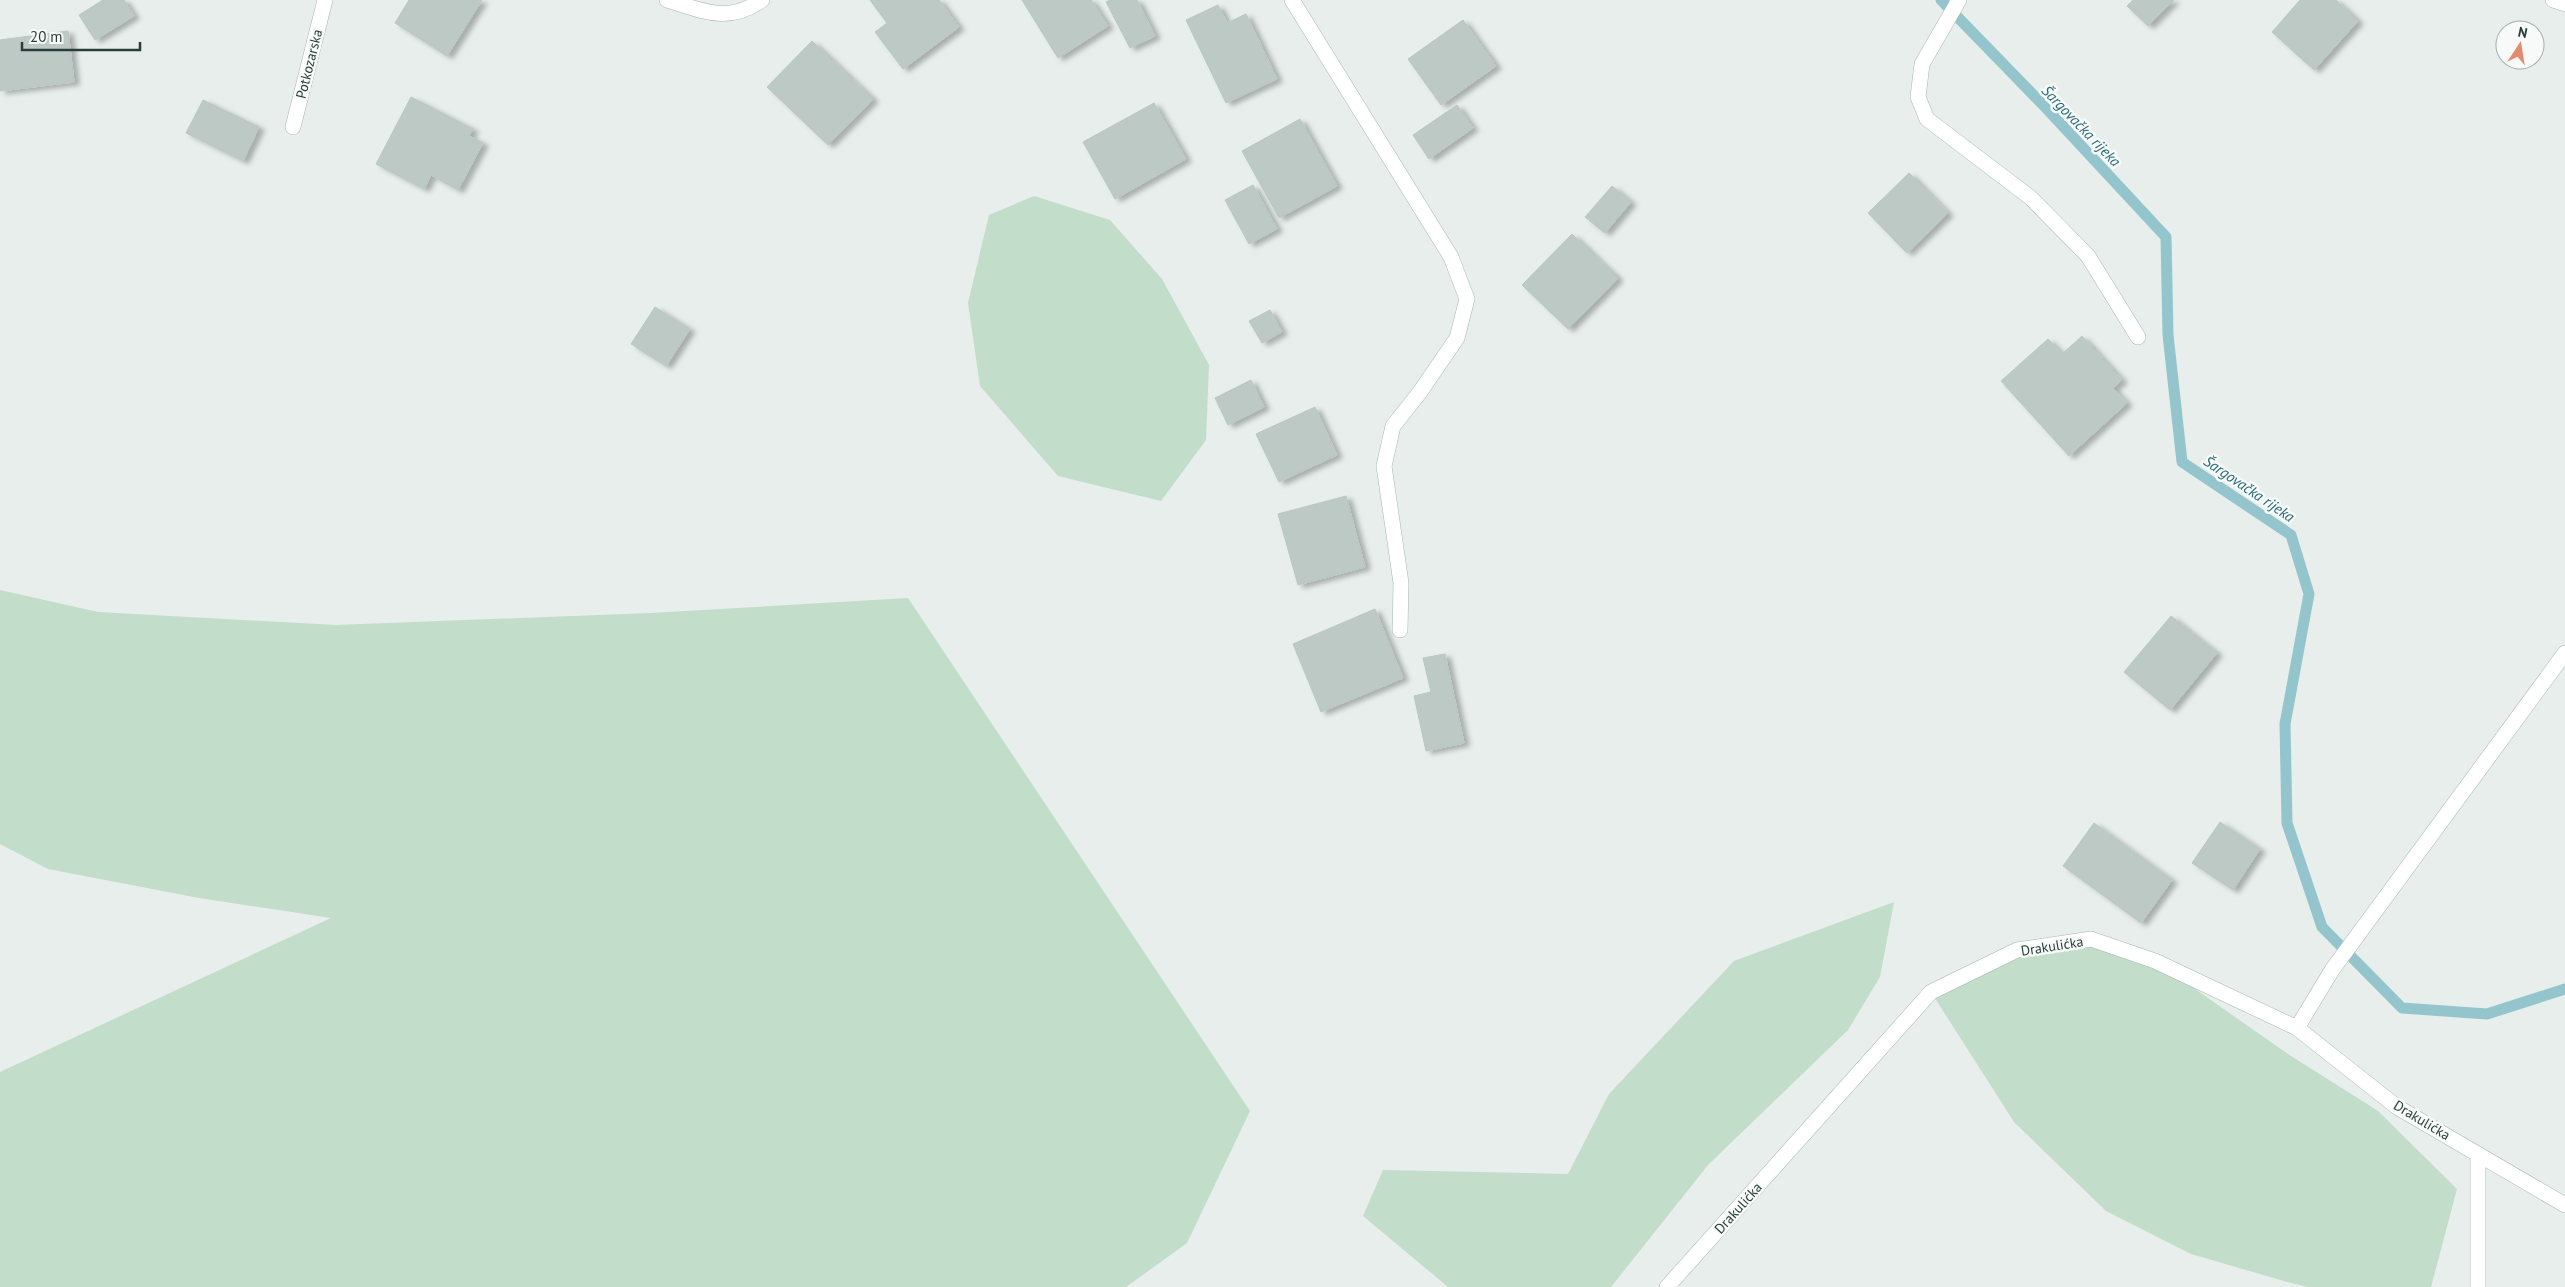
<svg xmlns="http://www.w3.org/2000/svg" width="2565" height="1287" viewBox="0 0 2565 1287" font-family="'PT Sans',sans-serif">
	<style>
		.green { fill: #c2ddc9 }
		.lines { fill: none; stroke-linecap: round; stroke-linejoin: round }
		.stream { stroke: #94c5cd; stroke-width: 11 }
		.building { fill: #bcc9c4; stroke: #b9c7c1; filter: url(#shadow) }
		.minor-casing { stroke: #aab6b2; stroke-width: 16 }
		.minor { stroke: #fff; stroke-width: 15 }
		.labels { text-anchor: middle; stroke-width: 5; stroke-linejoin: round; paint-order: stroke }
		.street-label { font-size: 14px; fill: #273f38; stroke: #f7faf9 }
		.water-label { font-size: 15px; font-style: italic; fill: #266976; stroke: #f7faf9 }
	</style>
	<defs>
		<filter id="shadow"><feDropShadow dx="5.5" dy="3" stdDeviation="2.5" flood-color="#0004"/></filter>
	</defs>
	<rect width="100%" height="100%" fill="#e7eeeb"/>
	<path class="green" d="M1034 196 1110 220 1162 279 1209 365 1206 440 1161 501 1058 476 980 386 968 303 989 215Z
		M0 590 98 612 336 625 651 613 908 598 1250 1111 1187 1243 1126 1287H0V1072L331 918 199 898 48 869 0 844Z
		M1894 902 1880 977 1848 1030 1708 1165 1611 1287H1448L1363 1216 1383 1170 1568 1174 1609 1094 1734 961Z
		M2091 939 2155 961 2288 1054 2378 1111 2457 1189 2431 1287H2308L2291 1283 2191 1254 2106 1211 2014 1122 1931 992 2017 950Z"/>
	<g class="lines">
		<path class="stream" d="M1941 0 2047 109 2166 237 2168 335 2182 462 2291 535 2309 594 2285 724 2287 823 2322 927 2402 1008 2487 1014 2565 989"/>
	</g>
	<path class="building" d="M103 0H124L134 16 95 40 79 15Z
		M409 0H482L447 56 395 23Z
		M870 0H939L959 27 903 69 875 32 887 23Z
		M1022 0H1091L1108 26 1058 58Z
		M1110 0H1137L1155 36 1130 48 1106 2Z
		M2133 0H2174L2148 26 2127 6Z
		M2300 0H2336L2358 21 2314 70 2272 32Z
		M1218 5 1227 23 1246 14 1277 79 1226 103 1186 20Z
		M1463 20 1496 66 1441 105 1408 59Z
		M68 31 74 82 0 91V40Z
		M812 41 873 99 828 145 767 87Z
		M411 97 473 129 469 136 483 143 458 190 431 175 424 189 376 164Z
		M203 100 259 127 243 161 186 133Z
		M1154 103 1186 159 1115 199 1083 142Z
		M1457 105 1473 128 1429 159 1413 135Z
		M1300 119 1337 186 1279 218 1242 151Z
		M1909 173 1948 213 1907 253 1868 213Z
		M1253 185 1277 229 1249 244 1225 200Z
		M1612 186 1631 202 1605 233 1585 217Z
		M1572 234 1618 278 1568 329 1522 285Z
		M655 307 690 329 666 366 631 344Z
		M1270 310 1282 332 1262 343 1249 321Z
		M2082 336 2122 380 2113 388 2127 403 2069 456 2001 381 2048 339 2062 354Z
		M1251 380 1264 407 1228 425 1215 398Z
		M1315 407 1337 455 1279 482 1256 434Z
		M1346 496 1365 567 1298 585 1278 514Z
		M1375 609 1403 678 1321 712 1293 644Z
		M2171 616 2217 653 2170 710 2124 672Z
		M1445 654 1464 743 1426 751 1414 696 1431 692 1423 658Z
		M2220 822 2260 849 2233 890 2192 863Z
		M2094 823 2172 880 2141 923 2063 866Z"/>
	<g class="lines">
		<g class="minor-casing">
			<path id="minor" d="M667 0C704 11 727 24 762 0
				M1292 0 1451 257 1467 299 1457 338 1420 392 1393 426 1384 466 1401 583 1400 630
				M1959 0 1922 64 1918 97 1927 119 2031 198 2088 256 2138 337
				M2553 0 2565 4
				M293 127 325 0
				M2297 1028 2332 970 2565 653
				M1667 1287 1931 992 2017 950 2091 939 2155 961 2297 1028 2397 1107 2565 1205
				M2478 1287V1154"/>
		</g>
		<use href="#minor" class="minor"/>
	</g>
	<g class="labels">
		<g class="street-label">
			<text transform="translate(309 64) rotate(-76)" y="5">Potkozarska</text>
			<text transform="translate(2052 946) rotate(-9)" y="5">Drakulićka</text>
			<text transform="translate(2422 1120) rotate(31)" y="5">Drakulićka</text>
			<text transform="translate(1738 1208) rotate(-48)" y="5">Drakulićka</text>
		</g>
		<g class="water-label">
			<text transform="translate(2081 126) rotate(46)" y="5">Šargovačka rijeka</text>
			<text transform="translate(2249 489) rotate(34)" y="5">Šargovačka rijeka</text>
		</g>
	</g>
	<g transform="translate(2520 45) rotate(12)"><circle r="24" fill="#f7faf9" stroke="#a4afac"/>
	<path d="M0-4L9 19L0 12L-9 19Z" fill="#e58a6d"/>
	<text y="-8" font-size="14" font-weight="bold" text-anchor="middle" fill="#273f38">N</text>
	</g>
	<path d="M22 42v8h118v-8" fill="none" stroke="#273f38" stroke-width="2.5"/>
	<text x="30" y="42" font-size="15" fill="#273f38" stroke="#f7faf9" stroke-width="4" paint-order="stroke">20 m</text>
</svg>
